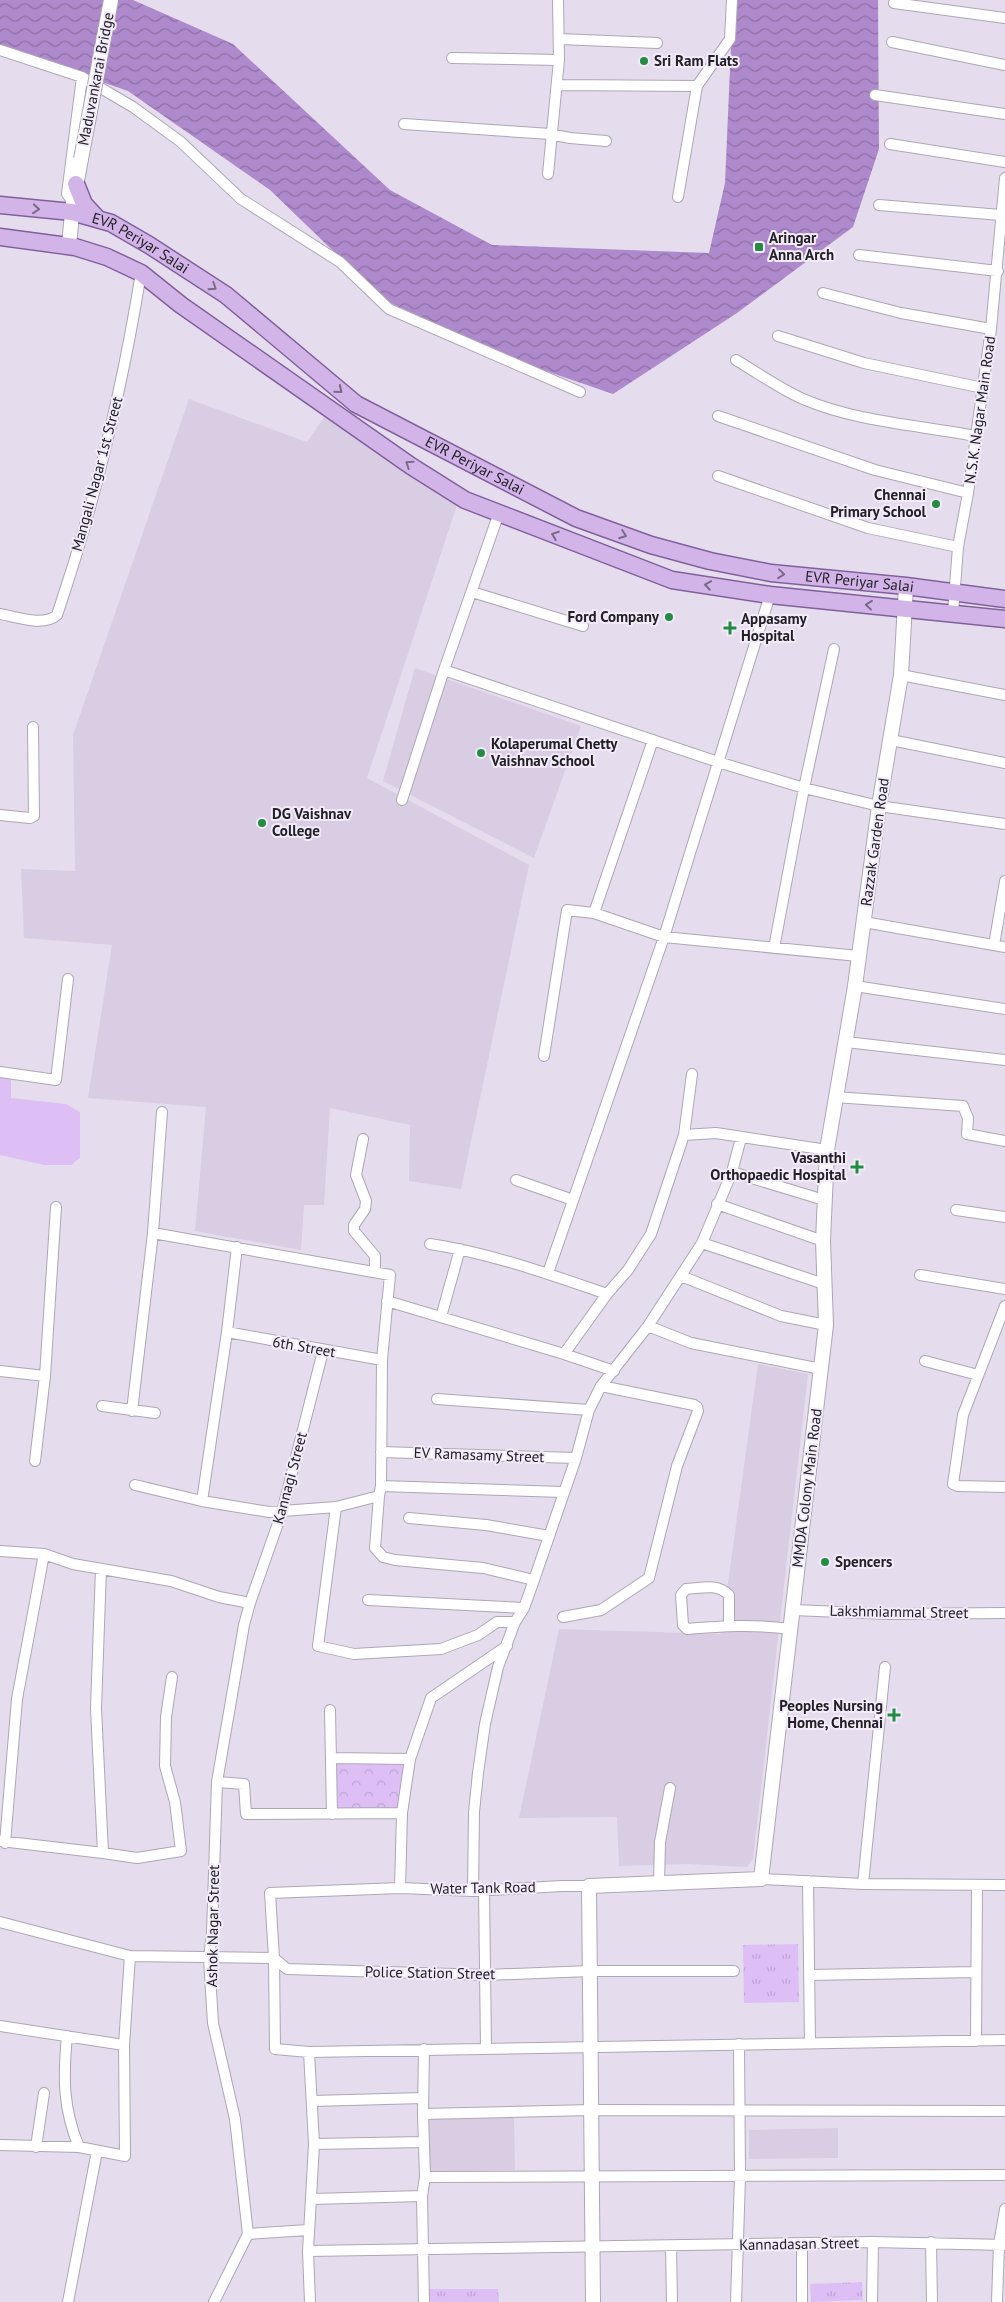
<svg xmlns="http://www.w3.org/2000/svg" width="1005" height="2302" viewBox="0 0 1005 2302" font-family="'PT Sans',sans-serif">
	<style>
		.built { fill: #d8cde2 }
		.grass { fill: #ddbff6 }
		.forest { fill: url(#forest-crowns) }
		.park { fill: url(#park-tufts) }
		.water { fill: url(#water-waves) }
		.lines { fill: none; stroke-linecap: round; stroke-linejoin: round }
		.street-casing { stroke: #aea6b5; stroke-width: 12 }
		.secondary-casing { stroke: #aea6b5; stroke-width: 16 }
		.primary-casing { stroke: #81609c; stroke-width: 19 }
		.street { stroke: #fff; stroke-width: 10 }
		.secondary { stroke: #fff; stroke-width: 14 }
		.primary { stroke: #d2b4e9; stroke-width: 16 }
		.secondary-bridge-casing { stroke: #aea6b5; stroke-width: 16; stroke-linecap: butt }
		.secondary-bridge { stroke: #fff; stroke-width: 14 }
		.oneway { stroke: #7a6a88 }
		.poi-dot { fill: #248c42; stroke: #f3ebfa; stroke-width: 2 }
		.labels { text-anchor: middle; stroke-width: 4; stroke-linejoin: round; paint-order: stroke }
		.poi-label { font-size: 15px; font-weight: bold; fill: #232026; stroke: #f3ebfa; text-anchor: start }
		.street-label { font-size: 15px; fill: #232026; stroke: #f3ebfa }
	</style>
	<defs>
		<pattern id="forest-crowns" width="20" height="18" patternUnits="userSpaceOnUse" patternTransform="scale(1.25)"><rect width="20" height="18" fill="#ddbff6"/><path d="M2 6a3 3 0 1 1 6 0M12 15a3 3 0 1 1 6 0" fill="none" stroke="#bda4d3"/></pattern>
		<pattern id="park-tufts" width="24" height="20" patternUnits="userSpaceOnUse" patternTransform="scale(1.25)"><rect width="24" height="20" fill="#ddbff6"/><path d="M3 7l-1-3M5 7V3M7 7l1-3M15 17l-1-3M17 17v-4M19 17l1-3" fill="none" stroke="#bda4d3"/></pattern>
		<pattern id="water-waves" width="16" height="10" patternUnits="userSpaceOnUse" patternTransform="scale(1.25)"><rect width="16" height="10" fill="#ae89cc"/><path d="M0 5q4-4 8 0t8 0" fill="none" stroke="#8d70a5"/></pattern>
	</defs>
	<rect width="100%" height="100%" fill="#e5dded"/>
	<path class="built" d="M189 399 307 442 324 417 457 505 367 778 529 865 461 1189 409 1181 410 1125 330 1108 324 1205H304L301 1250 195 1231 206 1107 88 1098 112 945 24 938 21 869 75 871 73 735Z
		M415 668 581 726 534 858 383 781Z
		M758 1364 808 1374 753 1859 747 1867 688 1864 619 1866 617 1817 519 1818 559 1629 721 1634Z
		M514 2115 515 2170 429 2172V2117Z
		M838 2128V2158L749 2159V2130Z"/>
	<path class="grass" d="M0 1077 11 1079V1098L66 1104 80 1112V1158L71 1165H44L0 1155Z"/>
	<path class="forest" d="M333 1759 406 1762 399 1812 332 1811Z"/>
	<path class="park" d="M798 1944 799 2002 744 2003 743 1945Z
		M862 2282 863 2300 811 2302 810 2284Z
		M427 2289H498L499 2302H427Z"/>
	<path class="water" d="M0 0H133L233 44 390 190 492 245 709 253 725 183 733 0H878L879 149 853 227 737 313 613 394 514 360 384 300 270 190 128 91 0 47Z"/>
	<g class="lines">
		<g class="street-casing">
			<path id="street" d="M894 3 1005 18
				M559 39 657 43
				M892 42 1005 65
				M0 50 82 77 67 194 73 202
				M452 58 559 60
				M82 77 133 107 181 142 241 199 340 262 389 309 580 392
				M557 85 697 86
				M875 95 1005 114
				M404 124 550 134 570 138 606 141
				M890 144 1005 162
				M548 174 559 60 558 0
				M678 197 697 86 730 39 732 0
				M879 205 1001 215
				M859 255 998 271
				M823 293 901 313 991 329
				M778 336 864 363 983 388
				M736 360C758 373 780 389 803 399 857 422 918 425 975 436
				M718 416 875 470 968 493
				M718 476 868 528 958 547
				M472 592 583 626
				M953 613 958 547 968 493 991 329 1005 178
				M0 614C17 617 43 627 57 615 95 503 122 390 141 273
				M444 670 718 762 804 788 879 806 1005 824
				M901 675 1005 695
				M891 740 1005 763
				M402 800 444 670 499 513
				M0 815 30 818 34 816 33 727
				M594 913 653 740
				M864 922 1005 947
				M994 945 1005 881
				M774 948 804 788 834 649
				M855 986 1005 1009
				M846 1042 1005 1060
				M544 1056 567 910 594 913 664 937 858 956
				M0 1072 56 1080 68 979
				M835 1097 963 1106 968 1118 967 1134 1005 1141
				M684 1135 692 1074
				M363 1139 356 1175 366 1201 365 1209 354 1225V1231L375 1256V1272
				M732 1172 824 1200
				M516 1180 573 1200
				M717 1204 823 1241
				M956 1210 1005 1217
				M153 1233 390 1275 382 1360 381 1486 379 1496 336 1507 318 1646 354 1654 441 1649 478 1635 497 1622H515
				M702 1243 824 1284
				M430 1244C490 1253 549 1274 607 1294
				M237 1247 227 1332 202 1501 269 1512 336 1507
				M548 1273 664 937 770 595
				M920 1275 1005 1289
				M681 1276 781 1316 826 1325
				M387 1301 564 1354 614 1371
				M1005 1306 963 1415 953 1484 958 1486 1005 1487
				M441 1317 460 1249
				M648 1326 691 1343 821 1369
				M227 1332 382 1360
				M564 1354 607 1294 628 1270 651 1234 684 1135 716 1133 827 1150
				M925 1361 978 1375
				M0 1371 45 1376
				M437 1399 589 1410
				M102 1406 155 1413
				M132 1411 153 1233 162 1112
				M381 1452 576 1458
				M35 1461 45 1376 56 1207
				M135 1485 202 1501
				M381 1486 563 1492
				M379 1496 375 1548 383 1557 395 1560 483 1568 534 1580
				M409 1518 486 1525 549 1536
				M0 1551 44 1554 73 1564 171 1581 219 1597 250 1603
				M368 1600 524 1608
				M793 1610 889 1614 1005 1613
				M563 1617 601 1610 649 1578 677 1466 698 1411 697 1407 694 1405 601 1386
				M729 1626V1595C717 1583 702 1588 686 1589L681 1595 683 1625 687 1629C724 1626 753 1624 791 1629
				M330 1710 332 1814
				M331 1758 410 1759
				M217 1782 244 1784 246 1814 402 1813
				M0 1841 103 1853 96 1708 101 1569
				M5 1843 17 1699 44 1554
				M103 1853 137 1858 181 1851 175 1802 165 1766 166 1717 172 1677
				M761 1879 863 1884 1005 1885
				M808 1881 810 2043
				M659 1883 660 1842 670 1788
				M863 1884 885 1667
				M589 1886H562L473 1891 400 1888 270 1893 274 1958 275 2049 309 2052 1005 2040
				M400 1888 402 1813 410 1759 431 1698 507 1646
				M484 1890 486 2048
				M473 1891 474 1812 478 1773 485 1724 498 1667 515 1622 524 1608 534 1580 576 1458 589 1410 601 1386 648 1326 702 1243 732 1172 741 1138
				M0 1922 130 1956 274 1958
				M274 1958 287 1969 486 1975 590 1971H734
				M809 1975 976 1972
				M0 2026 124 2045
				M67 2036C63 2077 63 2109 79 2147
				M976 2041 977 1885
				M424 2049 423 2114 425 2177 422 2196 424 2302
				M309 2052 314 2144 308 2251 873 2242 1005 2245
				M312 2101 423 2098
				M423 2114 591 2110 1005 2111
				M314 2144 424 2142
				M0 2145 79 2147 125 2156 124 2045 130 1956
				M36 2147 44 2093
				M425 2177 1005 2175
				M312 2199 422 2196
				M248 2234 308 2230
				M931 2242 932 2302
				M671 2246 672 2302
				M308 2251 310 2302
				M68 2302 97 2151
				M214 2302 248 2234 235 2119 213 2023 209 1958 212 1933 217 1782 244 1625 250 1603 282 1512 323 1351
				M736 2302 740 2177 739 2044
				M802 2302V2245
				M872 2302 873 2242
				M997 2302 999 2244 1005 2209"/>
		</g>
		<g class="secondary-casing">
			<path id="secondary" d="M69 246 73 202 81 159
				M593 2302 589 1886 761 1879 826 1325 823 1241 827 1150 855 986 879 806 901 675 906 586"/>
		</g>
		<g class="primary-casing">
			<g id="primary">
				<path d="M76 184 84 204 97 218"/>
				<path id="s1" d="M0 205 72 212 111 223 149 245 226 295 356 404 576 518 651 545 710 561 771 573 906 586 1005 599"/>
				<path d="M0 237 75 247 107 257 141 273 181 305 411 466 465 500 672 580 770 595 1005 619"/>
			</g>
		</g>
		<use href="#street" class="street"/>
		<use href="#secondary" class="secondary"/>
		<use href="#primary" class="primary"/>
		<g class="secondary-bridge-casing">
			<path id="secondary-bridge" d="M81 159 111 0"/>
		</g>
		<use href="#secondary-bridge" class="secondary-bridge"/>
	</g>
	<defs><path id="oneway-chevron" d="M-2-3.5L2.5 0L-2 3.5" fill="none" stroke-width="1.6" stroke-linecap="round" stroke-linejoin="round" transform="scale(1.25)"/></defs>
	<g class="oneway">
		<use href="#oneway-chevron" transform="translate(36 209) rotate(5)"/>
		<use href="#oneway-chevron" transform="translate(213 287) rotate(33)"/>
		<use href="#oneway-chevron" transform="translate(339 390) rotate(40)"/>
		<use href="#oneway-chevron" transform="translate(409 464) rotate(-146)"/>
		<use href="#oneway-chevron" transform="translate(555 535) rotate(-159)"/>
		<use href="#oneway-chevron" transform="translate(623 535) rotate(20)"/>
		<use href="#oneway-chevron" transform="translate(781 574) rotate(6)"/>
		<use href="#oneway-chevron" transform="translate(708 585) rotate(-171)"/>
		<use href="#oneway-chevron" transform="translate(869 605) rotate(-174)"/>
	</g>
	<g class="poi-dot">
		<circle cx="644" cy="61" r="5"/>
		<rect x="754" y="242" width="10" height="10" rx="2.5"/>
		<circle cx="936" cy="504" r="5"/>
		<circle cx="669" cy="617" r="5"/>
		<path d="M727.5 620.5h5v5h5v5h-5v5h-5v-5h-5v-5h5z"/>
		<circle cx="481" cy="753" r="5"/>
		<circle cx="262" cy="823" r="5"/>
		<path d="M854.5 1159.5h5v5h5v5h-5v5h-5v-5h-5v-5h5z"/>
		<circle cx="825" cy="1562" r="5"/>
		<path d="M891.5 1707.5h5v5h5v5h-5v5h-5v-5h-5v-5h5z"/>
	</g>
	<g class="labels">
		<g class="poi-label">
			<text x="654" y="66">Sri Ram Flats</text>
			<text x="769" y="243">Aringar<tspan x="769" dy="17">Anna Arch</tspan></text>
			<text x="926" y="500" text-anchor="end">Chennai<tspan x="926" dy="17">Primary School</tspan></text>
			<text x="659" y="622" text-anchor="end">Ford Company</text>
			<text x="741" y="624">Appasamy<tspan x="741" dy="17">Hospital</tspan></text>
			<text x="491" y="749">Kolaperumal Chetty<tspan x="491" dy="17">Vaishnav School</tspan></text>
			<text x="272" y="819">DG Vaishnav<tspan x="272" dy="17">College</tspan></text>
			<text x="846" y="1163" text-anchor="end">Vasanthi<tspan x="846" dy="17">Orthopaedic Hospital</tspan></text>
			<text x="835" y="1567">Spencers</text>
			<text x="883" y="1711" text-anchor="end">Peoples Nursing<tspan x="883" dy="17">Home, Chennai</tspan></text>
		</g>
		<g class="street-label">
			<text transform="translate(96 79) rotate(-79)" y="5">Maduvankarai Bridge</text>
			<text dy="5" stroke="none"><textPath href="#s1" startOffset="148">EVR Periyar Salai</textPath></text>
			<text transform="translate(980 410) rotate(-82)" y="5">N.S.K. Nagar Main Road</text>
			<text dy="5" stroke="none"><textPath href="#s1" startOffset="552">EVR Periyar Salai</textPath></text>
			<text transform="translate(97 474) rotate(-75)" y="5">Mangali Nagar 1st Street</text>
			<text dy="5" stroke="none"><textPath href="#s1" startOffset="958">EVR Periyar Salai</textPath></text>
			<text transform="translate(875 842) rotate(-82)" y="5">Razzak Garden Road</text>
			<text transform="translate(304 1347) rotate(10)" y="5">6th Street</text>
			<text transform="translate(479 1455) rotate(2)" y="5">EV Ramasamy Street</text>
			<text transform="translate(290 1478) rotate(-75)" y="5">Kannagi Street</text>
			<text transform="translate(807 1488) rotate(-83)" y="5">MMDA Colony Main Road</text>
			<text transform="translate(899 1612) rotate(1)" y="5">Lakshmiammal Street</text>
			<text transform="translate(483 1888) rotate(-1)" y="5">Water Tank Road</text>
			<text transform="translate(213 1926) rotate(-89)" y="5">Ashok Nagar Street</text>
			<text transform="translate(430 1973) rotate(1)" y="5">Police Station Street</text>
			<text transform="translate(799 2244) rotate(-1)" y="5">Kannadasan Street</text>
		</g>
	</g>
</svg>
